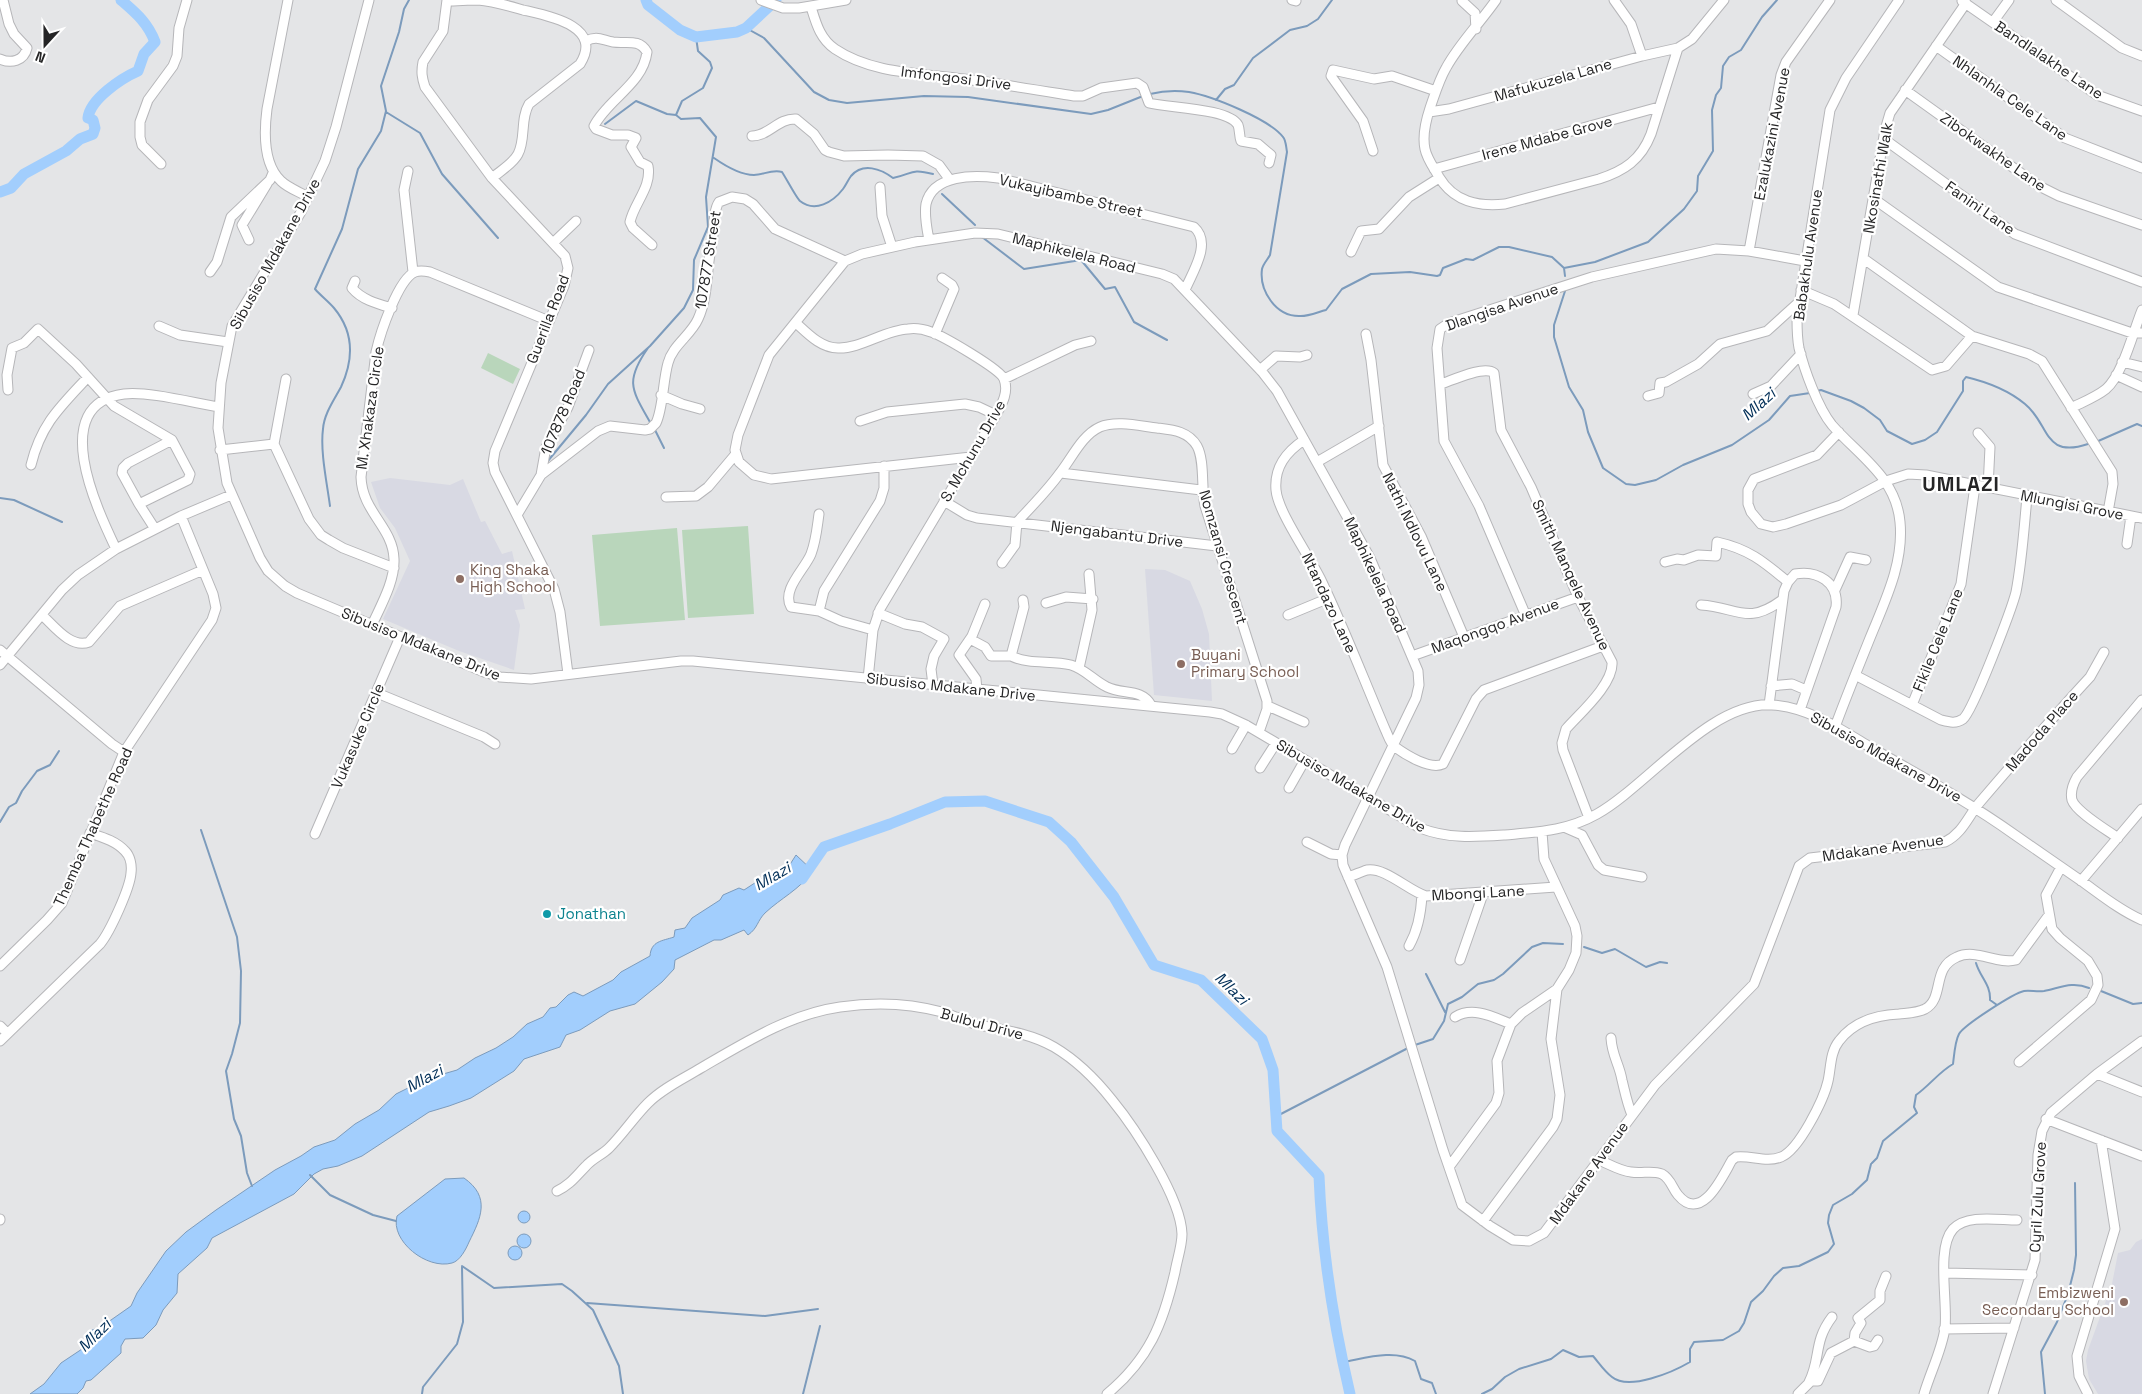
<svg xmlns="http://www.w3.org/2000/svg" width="2142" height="1394" viewBox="0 0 2142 1394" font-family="'Space Grotesk',sans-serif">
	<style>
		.built { fill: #d8d9e3 }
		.green { fill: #b9d6bb }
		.water { fill: #a2cefd; stroke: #7c9bbc }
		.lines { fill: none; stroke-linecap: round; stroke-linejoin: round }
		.stream { stroke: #7c9bbc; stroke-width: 2 }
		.river { stroke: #a2cefd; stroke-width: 11 }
		.minor-casing { stroke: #b6b6b9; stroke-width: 11 }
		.minor { stroke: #fff; stroke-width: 9 }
		.education-dot { fill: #8d6e63; stroke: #fff; stroke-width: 2 }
		.culture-dot { fill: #0f9aa8; stroke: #fff; stroke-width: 2 }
		.labels { text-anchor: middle; stroke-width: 4.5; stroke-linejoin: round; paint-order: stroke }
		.street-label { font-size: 15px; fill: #252526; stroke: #fff }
		.education-label { font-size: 15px; fill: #785e54; stroke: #fff; text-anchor: start }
		.culture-label { font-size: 15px; fill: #0d838f; stroke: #fff; text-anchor: start }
		.water-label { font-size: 16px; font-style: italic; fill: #002e57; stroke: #fff }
		.district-label { font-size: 20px; font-weight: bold; letter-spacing: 1px; fill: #252526; stroke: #fff }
	</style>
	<rect width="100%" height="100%" fill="#e4e5e7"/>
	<path class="built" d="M390 478 450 485 463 479 481 522 485 521 502 554 512 551 525 609 515 610 520 625 514 670 459 651 383 619 410 561 395 528 380 508 371 482Z
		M1145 569 1165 570 1190 581 1202 609 1209 634 1212 701 1154 695Z
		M2142 1239V1394H2098L2089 1379 2086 1361 2088 1350 2112 1284 2118 1253 2130 1250 2136 1242Z"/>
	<path class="green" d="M488 353 520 369 513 384 481 368Z
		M748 526 754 614 688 618 682 530Z
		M677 528 685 620 600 626 592 535Z"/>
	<path class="water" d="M796 855 813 871C799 890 781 898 765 913 757 921 758 928 748 935L744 930 721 940H714L675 960 674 969 662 982 635 1004 610 1011 580 1030 566 1035 560 1047 524 1059 514 1071 471 1098 449 1106 429 1112 362 1156 338 1166 323 1169 314 1174 294 1194 212 1238 207 1248 178 1274 177 1293 163 1310 156 1325 143 1338 125 1339 121 1346V1353L91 1380 86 1381 83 1388 77 1394H30L44 1384 61 1363 82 1349 92 1330 101 1327 131 1306 137 1293 166 1251 186 1232 216 1210 275 1170 301 1156 314 1147 335 1140 355 1124 379 1110 396 1094 426 1079 457 1070 475 1058 496 1048 513 1037 527 1024 543 1017 550 1008 556 1007 568 995 574 992 583 996 613 980 621 972 650 956C651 941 662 941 674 937L675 930 685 928 692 918 720 900 723 895 739 888 744 890 767 875H777L789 866Z
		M464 1178C491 1197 481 1218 469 1242 466 1249 460 1261 452 1263 427 1270 390 1241 397 1216L445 1179Z
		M518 1217a6 6 0 1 1 12 0a6 6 0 1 1-12 0Z
		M517 1241a7 7 0 1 1 14 0a7 7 0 1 1-14 0Z
		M508 1253a7 7 0 1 1 14 0a7 7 0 1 1-14 0Z"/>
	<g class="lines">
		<path class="stream" d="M746 28 764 38 814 92 829 100 847 103 924 96 968 97 1091 114 1108 110 1143 96
			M1150 94C1162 91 1176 90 1189 92 1212 96 1269 119 1283 137 1286 140 1286 147 1287 152L1270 255C1268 259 1263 264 1262 269 1259 291 1276 316 1299 316 1307 317 1318 312 1326 310L1342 289 1371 274 1410 272 1437 276 1440 275 1443 268 1466 259 1473 260 1499 247H1509L1552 257 1564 268 1565 276
			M1216 100 1225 89 1234 85 1253 58 1261 52 1290 30 1307 26 1318 19 1332 0
			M386 112 420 133 442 174 498 238
			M605 124 636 101 667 114 676 115
			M714 158C724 165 740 175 754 175 763 175 772 169 782 172 786 178 797 199 800 201 815 213 833 202 843 189 846 185 848 180 851 176 863 162 881 169 893 178 913 174 910 168 933 174
			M942 194 975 225
			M982 237 1024 269 1081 260 1105 289 1115 287 1134 322 1167 340
			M1564 268 1595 262 1648 242 1684 209 1697 191 1698 176 1713 151 1712 110 1716 95 1721 88 1723 66 1729 57 1741 50 1762 17 1777 0
			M1566 288 1554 325V337L1569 387 1583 410 1588 432 1603 468 1626 484 1635 485 1656 480 1683 465 1732 445 1769 420 1790 396 1810 393
			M648 348C624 382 632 390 651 424
			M1817 391 1821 390 1851 401 1864 408 1880 420 1887 431 1912 444 1925 440 1937 432 1963 391V381L1966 377C1987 382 2007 389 2025 404 2050 424 2043 459 2088 444
			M654 428 664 448
			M2096 442 2137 424 2142 426
			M547 462 586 415 608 384 650 346 684 308 693 290 694 260 708 227 706 197 716 137 700 118 681 119 676 115 682 101 703 88 712 68 710 62 698 51 696 37
			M0 498 14 500 62 522
			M330 506C327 483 320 451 323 429 324 414 334 400 341 387 354 359 354 332 334 308 328 301 321 296 315 289L342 229 358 169 381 131 386 111 381 86 399 32 404 9 409 0
			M0 822 9 807 16 803 22 791 37 771 50 765 59 751
			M201 830 237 937 241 971 240 1023 232 1054 226 1071 234 1119 241 1136 247 1173 252 1186
			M1584 947 1602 953 1615 949 1646 967 1660 962 1667 963
			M1976 963C1980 977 1991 985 1990 1000L1997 1005
			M1426 974 1445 1012
			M2101 991 2133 1004 2142 1003
			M1415 1045 1433 1039 1444 1021 1448 1004 1462 997 1478 984 1494 980 1503 974 1532 947 1543 943 1563 944
			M1277 1116 1408 1048
			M1872 1163 1877 1158 1883 1141 1917 1113 1914 1107 1916 1095C1930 1085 1939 1072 1953 1064 1954 1056 1955 1041 1959 1034 1964 1025 2014 993 2024 991 2030 990 2037 992 2044 991 2060 988 2072 981 2089 988
			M310 1175 330 1195 373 1215 396 1221
			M462 1266 494 1288 562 1284 572 1291 593 1310 619 1366 623 1394
			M587 1303 765 1316 818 1309
			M1343 1362C1366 1358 1394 1349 1415 1361L1421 1379 1432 1383 1436 1394
			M422 1394 423 1387 457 1344 463 1322 462 1267
			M803 1394 820 1326
			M1482 1394 1492 1389 1505 1377 1519 1369 1551 1359 1563 1350 1579 1357 1593 1356C1599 1363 1605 1372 1612 1377 1629 1391 1673 1372 1690 1362V1349L1694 1342 1723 1340 1739 1331 1744 1323 1751 1302 1763 1291 1774 1276 1783 1268 1799 1266 1828 1252 1834 1244 1828 1223 1829 1215 1833 1205 1852 1194 1867 1180 1871 1164
			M2045 1394 2041 1352 2057 1322 2068 1294 2074 1270 2076 1255 2075 1183"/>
		<path class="river" d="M646 0 648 5 680 30 696 37 737 32 746 28 776 0
			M0 192 11 188 24 174 66 151 80 139 93 134 95 128 93 120 88 118C90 99 122 78 138 71L144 54 155 42C148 23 136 13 121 0
			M802 879 824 847 890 824 945 802 985 801 1049 822 1071 842 1114 897 1154 965 1201 980 1262 1039 1273 1070 1277 1131 1319 1176C1322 1250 1333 1322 1350 1394"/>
		<g class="minor-casing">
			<path id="minor" d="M288 0 267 109C264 132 263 164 281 181 288 188 300 192 308 197
				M369 0 336 127 325 161 301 212 232 326 221 383 218 428 227 483 260 558 268 571 285 586 297 593 484 672 500 677 531 679 681 661H693L1210 712 1222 714 1246 725 1420 828C1448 839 1475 837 1505 835 1538 832 1567 831 1597 814 1647 786 1711 701 1772 705 1808 707 1840 729 1870 747 1919 775 1969 802 2015 835 2037 850 2058 865 2080 880 2100 894 2119 910 2142 920
				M447 0 443 31 423 62C421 72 422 78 425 87L492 178 565 256 568 268 564 286 495 451 493 463 495 472 554 589 560 612 568 674
				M761 0 783 8H799L846 0
				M1292 0 1296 1
				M1496 0C1480 23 1459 44 1446 68 1439 80 1435 94 1430 108 1426 120 1422 135 1425 149 1427 159 1434 168 1439 177 1454 202 1478 207 1505 204L1599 179C1624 171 1641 160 1651 134L1678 48 1692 39 1724 0
				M1614 0 1631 24 1642 56
				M2056 0 2122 48 2142 56
				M447 1C457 1 468 0 478 0 493 1 509 6 523 10 549 16 604 26 580 64L529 104C520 119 526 139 518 154 513 164 500 171 492 178
				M1462 1 1475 13 1476 29
				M1962 1 2097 95 2142 111
				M811 7C816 23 820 39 835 49 872 74 922 73 964 79 1001 84 1037 90 1074 96H1083L1101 88 1137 83 1143 87 1149 103C1167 108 1228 108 1238 125 1240 130 1239 136 1241 141L1258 144 1271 155 1269 163
				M1993 22 2009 0
				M586 41C597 35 602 40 613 42 626 44 639 38 647 52 643 84 608 99 594 126L596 129 612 135H628L636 138 631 147 640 162 648 166C652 187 634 203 630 222L633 228 652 245
				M1936 46 2065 138 2142 168
				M0 59C11 64 24 61 27 48L14 34 9 24 3 0
				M1905 90 2039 186 2059 196 2142 225
				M1429 112 1449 109 1642 56 1678 48
				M752 136C769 136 778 118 796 119L814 134 825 150 829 152 844 156 888 155 923 156 939 165 950 180
				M1884 139 2015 234 2142 282
				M1373 151 1363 121 1331 76 1333 70 1374 79 1392 76 1436 91
				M161 164 142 145 140 137V122L148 100 173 66 177 56 179 28 187 0
				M1434 169 1659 107
				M408 171 404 190 413 272
				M880 187 882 216 892 247
				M1874 199 1998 287 2132 333H2142
				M249 240 242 225 267 184
				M929 240C927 229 924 216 926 204 933 174 974 175 998 178L1194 227C1212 243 1193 271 1185 290
				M553 243 576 221
				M1749 251 1781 75 1786 62 1830 0
				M1351 252 1361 231 1379 229 1409 197 1439 178
				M1864 259 1972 336 2029 354 2042 361 2112 472 2113 484 2108 512
				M210 272 217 262 231 217 270 180 273 173
				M355 281 352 288C362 300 378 304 392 308
				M1801 290 1834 304 1932 370 1946 366 1972 336
				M1853 315 1885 130 1890 113 1966 3
				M796 323C808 334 821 348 838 348 860 349 885 330 908 329 915 328 923 329 931 332 943 336 1000 369 1004 379 1009 392 1002 404 996 415L880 609 873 630 868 679
				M159 326 180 335 228 342
				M935 334 954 289 952 285 942 278
				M1366 334 1371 360 1383 465 1421 536 1464 637
				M2122 362 2142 367
				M1260 370 1276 356 1300 357 1307 355
				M2116 375 2142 387
				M286 379 274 444 309 519 321 535 329 540 343 548 394 568
				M1004 379 1075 345 1091 341
				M1441 384C1453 380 1484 365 1494 373L1501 430 1531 487 1578 597 1612 662C1614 684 1579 714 1566 729L1562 743 1563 750 1589 818
				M8 390 7 375 12 348 24 343 38 329 76 364 114 406 172 440 190 474 188 480 139 504 155 529
				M1753 394 1771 386 1801 354
				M661 395 682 404 700 409
				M1648 396 1659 393 1660 383 1666 382 1698 364 1720 344 1767 331 1799 302
				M2071 408C2083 402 2096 397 2106 389 2123 374 2133 332 2142 310
				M860 421 887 412 965 404 979 407 996 415
				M1839 432 1817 455 1754 479 1748 490V504L1751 512 1761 524 1773 527 1786 524 1841 505 1886 481 1908 474 1926 475 2142 518
				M1978 433 1990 447 1988 488
				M1304 440C1286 452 1274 467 1276 490 1278 513 1311 558 1322 582 1345 630 1364 680 1385 729 1388 735 1390 743 1395 747 1406 755 1430 770 1443 764L1476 699 1484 690 1603 646
				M220 450 274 444
				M971 457 771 479 754 475 739 462 735 450 738 435 769 355 845 261 862 254 915 242 975 233 998 234 1162 274 1174 279 1263 373 1277 391 1370 558 1418 671 1419 685 1416 698 1345 845 1342 855 1343 865 1387 967 1443 1150 1462 1205 1490 1226 1513 1240 1529 1241 1544 1233 1655 1085 1754 984 1799 866 1810 858 1945 842C1963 833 1968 816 1980 802 2016 760 2052 718 2090 677L2104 652
				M1317 462 1379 426
				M31 465C41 424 60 407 88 377
				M1061 473 1201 490
				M541 475 546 447 568 407 589 350
				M666 497 696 496 708 487 735 455
				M944 501 967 515 977 518 1217 546
				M139 504 122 473 123 468 128 463 172 440
				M517 515 541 475 598 431 610 426 645 430 650 429 656 423C663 409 663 380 668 363 672 346 691 335 698 319 709 295 706 268 712 243 714 232 713 210 719 202L732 197 745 199 753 204 775 229 845 261
				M1017 522C1032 506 1047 491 1060 473 1072 458 1082 435 1100 427 1116 420 1140 426 1157 428 1173 430 1188 431 1197 446 1205 461 1201 488 1205 506L1267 701V709L1259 732
				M2127 544 2131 516
				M116 549C97 509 47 404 124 394 148 391 194 403 219 407
				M1665 562 1677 559 1684 560 1698 555 1716 556 1717 542C1749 549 1764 562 1788 582
				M1002 563 1015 545 1017 522
				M1835 590 1850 557 1866 560
				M1023 600 1024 607 1011 656C1030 665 1051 660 1071 665 1085 669 1094 681 1107 687 1123 695 1141 688 1151 705
				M1046 603 1066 597 1093 599
				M1701 605C1737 607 1747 626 1782 600
				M819 611 791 607C781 590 805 569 811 554 816 541 817 528 819 514
				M878 613 905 624 922 627 944 639 934 656 931 669 933 685
				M42 615C54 626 71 649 89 642L120 606 203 570
				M1288 615 1329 598
				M1526 616 1479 506 1444 441 1437 348 1440 329 1449 323 1592 277 1716 249 1749 251 1805 261
				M372 625C381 605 395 581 394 559 393 527 362 512 361 477L376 352C380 334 398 279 415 272 420 270 425 271 430 272L549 321
				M873 630 841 621 819 611 824 591 880 501 884 488V466
				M970 639 985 647 991 656H1011
				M0 650 112 744 124 752
				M1412 656 1578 597
				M0 665 62 590 78 575 116 549 181 516 231 495
				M1079 668 1092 610 1089 574
				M1855 675 1941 720C1949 722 1956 724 1963 719 1973 711 2012 608 2016 592 2022 561 2024 528 2027 497
				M1771 686 1792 684 1806 690
				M977 690 976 679 959 655 972 636 985 604
				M377 693 484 737 495 744
				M1769 705 1784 591 1788 582 1795 574C1817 570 1839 582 1836 607L1800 710
				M1912 705 1961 584 1975 486
				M1268 706 1304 722
				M1835 727C1846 697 1858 668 1870 638 1885 601 1904 563 1900 522 1896 477 1858 455 1832 425 1818 408 1804 369 1799 348 1797 338 1797 328 1797 318L1830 110 1846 78 1899 0
				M1232 749 1246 725
				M1260 768 1276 743
				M1289 788 1305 760
				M1566 828 1582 835 1598 865 1604 870 1642 877
				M315 834 400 637
				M2118 838C2107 830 2076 812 2072 800 2070 792 2073 784 2077 777L2142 700
				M1307 842 1331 854 1342 855
				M1348 877C1354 875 1361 872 1367 870 1385 867 1409 891 1426 896L1556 887
				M2081 881 2142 809
				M1409 946C1418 930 1421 914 1422 895
				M1460 960 1483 894
				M0 966 47 920 62 903 124 752 212 620 216 608 213 594 181 516
				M1455 1017C1473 1006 1493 1017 1511 1024
				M0 1026 7 1033
				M1611 1038C1612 1056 1619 1063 1622 1080 1625 1092 1627 1103 1632 1115
				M0 1041 100 944C110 932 130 888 131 873 132 865 130 856 125 851 116 841 102 837 90 833
				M2019 1062 2091 1000 2098 985 2097 976 2088 961 2060 938 2052 929 2046 895 2061 867
				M2097 1074 2142 1092
				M2046 1119 2142 1156
				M1599 1160C1609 1164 1620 1171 1631 1172 1642 1174 1652 1170 1662 1174 1671 1179 1672 1188 1678 1195 1702 1224 1723 1175 1732 1160L1736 1157C1751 1155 1766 1163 1781 1157 1799 1150 1824 1099 1828 1081 1831 1068 1830 1052 1839 1041 1854 1021 1876 1015 1899 1014 1908 1013 1917 1013 1925 1009 1945 998 1931 968 1957 957 1976 948 1997 965 2016 960L2049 915
				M1449 1167 1496 1103 1499 1093 1497 1061 1511 1024 1522 1013 1557 989
				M557 1191C570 1185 576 1176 586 1166 593 1158 602 1155 609 1148 623 1134 634 1117 648 1103 663 1088 683 1079 701 1068 744 1043 790 1014 840 1007 873 1002 909 1003 942 1012 955 1016 966 1022 979 1025 1005 1030 1032 1034 1054 1047 1076 1060 1097 1081 1112 1100 1135 1128 1181 1198 1182 1234 1182 1246 1177 1260 1175 1272 1163 1324 1149 1359 1107 1394
				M0 1220V1219
				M1483 1221 1553 1127 1557 1119 1560 1095 1551 1039 1557 989 1569 970 1576 953 1577 936 1575 926 1544 859 1542 832
				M1945 1273 2032 1275
				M1944 1329 2014 1328
				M1854 1341 1855 1333 1861 1323 1858 1318 1880 1300V1291L1886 1276
				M1809 1382C1821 1359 1813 1342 1832 1317
				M1798 1394 1811 1381H1818L1831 1353 1854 1341 1870 1347 1874 1346 1878 1340
				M1924 1394C1930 1373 1942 1350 1945 1328 1948 1302 1936 1248 1953 1229 1967 1214 1998 1220 2017 1220
				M1993 1394 2035 1260 2038 1155 2042 1131 2051 1113 2097 1074 2142 1041
				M2088 1394 2079 1376 2077 1356 2115 1229 2101 1140"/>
		</g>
		<use href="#minor" class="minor"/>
	</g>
	<g class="education-dot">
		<circle cx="460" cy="579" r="5"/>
		<circle cx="1181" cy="664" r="5"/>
		<circle cx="2124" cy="1302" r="5"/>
	</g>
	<circle class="culture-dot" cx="547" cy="914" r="5"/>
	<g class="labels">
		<g class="street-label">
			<text transform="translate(2049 60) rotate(34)" y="5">Bandlalakhe Lane</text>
			<text transform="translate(956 78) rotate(7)" y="5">Imfongosi Drive</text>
			<text transform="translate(1553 80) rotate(-16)" y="5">Mafukuzela Lane</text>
			<text transform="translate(2010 98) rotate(35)" y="5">Nhlanhla Cele Lane</text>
			<text transform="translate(1772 134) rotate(-79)" y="5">Ezalukazini Avenue</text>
			<text transform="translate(1547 138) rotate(-15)" y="5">Irene Mdabe Grove</text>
			<text transform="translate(1993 152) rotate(35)" y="5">Zibokwakhe Lane</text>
			<text transform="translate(1878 178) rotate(-80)" y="5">Nkosinathi Walk</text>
			<text transform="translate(1071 196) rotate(13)" y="5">Vukayibambe Street</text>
			<text transform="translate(1980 208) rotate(35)" y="5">Fanini Lane</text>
			<text transform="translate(1074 253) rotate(14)" y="5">Maphikelela Road</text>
			<text transform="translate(275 254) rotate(-61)" y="5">Sibusiso Mdakane Drive</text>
			<text transform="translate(1808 255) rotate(-82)" y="5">Babakhulu Avenue</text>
			<text transform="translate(708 260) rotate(-81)" y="5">107877 Street</text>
			<text transform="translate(1502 307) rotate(-19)" y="5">Dlangisa Avenue</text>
			<text transform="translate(548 319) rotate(-69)" y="5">Guerilla Road</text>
			<text transform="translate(370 408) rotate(-82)" y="5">M. Xhakaza Circle</text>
			<text transform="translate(563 412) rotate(-67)" y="5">107878 Road</text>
			<text transform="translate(973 451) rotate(-60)" y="5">S. Mchunu Drive</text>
			<text transform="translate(2072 505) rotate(11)" y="5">Mlungisi Grove</text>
			<text transform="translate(1415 532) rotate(64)" y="5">Nathi Ndlovu Lane</text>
			<text transform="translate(1117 534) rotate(7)" y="5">Njengabantu Drive</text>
			<text transform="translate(1223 557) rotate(74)" y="5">Nomzansi Crescent</text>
			<text transform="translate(1375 575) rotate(65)" y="5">Maphikelela Road</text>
			<text transform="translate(1571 575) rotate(65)" y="5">Smith Manqele Avenue</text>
			<text transform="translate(1329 603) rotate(65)" y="5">Ntandazo Lane</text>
			<text transform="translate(1495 626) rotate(-20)" y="5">Maqongqo Avenue</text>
			<text transform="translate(1938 640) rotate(-68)" y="5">Fikile Cele Lane</text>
			<text transform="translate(421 644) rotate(22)" y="5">Sibusiso Mdakane Drive</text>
			<text transform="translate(951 687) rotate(6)" y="5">Sibusiso Mdakane Drive</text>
			<text transform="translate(2042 731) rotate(-49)" y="5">Madoda Place</text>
			<text transform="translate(358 736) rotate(-67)" y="5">Vukasuke Circle</text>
			<text transform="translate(1886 757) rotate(29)" y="5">Sibusiso Mdakane Drive</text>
			<text transform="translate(1351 786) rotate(30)" y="5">Sibusiso Mdakane Drive</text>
			<text transform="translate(93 827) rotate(-66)" y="5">Themba Thabethe Road</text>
			<text transform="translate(1883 848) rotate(-8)" y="5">Mdakane Avenue</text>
			<text transform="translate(1478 893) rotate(-3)" y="5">Mbongi Lane</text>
			<text transform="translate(982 1024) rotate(15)" y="5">Bulbul Drive</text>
			<text transform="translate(1589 1173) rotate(-54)" y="5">Mdakane Avenue</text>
			<text transform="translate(2038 1197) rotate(-87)" y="5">Cyril Zulu Grove</text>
		</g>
		<g class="education-label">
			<text x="470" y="575">King Shaka<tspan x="470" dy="17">High School</tspan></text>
			<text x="1191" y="660">Buyani<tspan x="1191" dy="17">Primary School</tspan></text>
			<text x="2114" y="1298" text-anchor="end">Embizweni<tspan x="2114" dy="17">Secondary School</tspan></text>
		</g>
		<g class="culture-label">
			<text x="557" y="919">Jonathan</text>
		</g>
		<g class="water-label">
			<text transform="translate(1758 404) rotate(-42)" y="6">Mlazi</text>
			<text transform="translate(772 876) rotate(-30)" y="6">Mlazi</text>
			<text transform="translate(1232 988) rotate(44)" y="6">Mlazi</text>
			<text transform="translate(424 1078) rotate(-29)" y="6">Mlazi</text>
			<text transform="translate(94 1335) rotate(-45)" y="6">Mlazi</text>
		</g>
		<g class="district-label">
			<text x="1961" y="491">UMLAZI</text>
		</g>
	</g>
	<g transform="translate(45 45) rotate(201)" stroke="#ffffff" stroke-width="4" paint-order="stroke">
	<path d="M0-4L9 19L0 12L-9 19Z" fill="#252526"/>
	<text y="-8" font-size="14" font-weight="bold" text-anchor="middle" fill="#252526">N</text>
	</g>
</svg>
